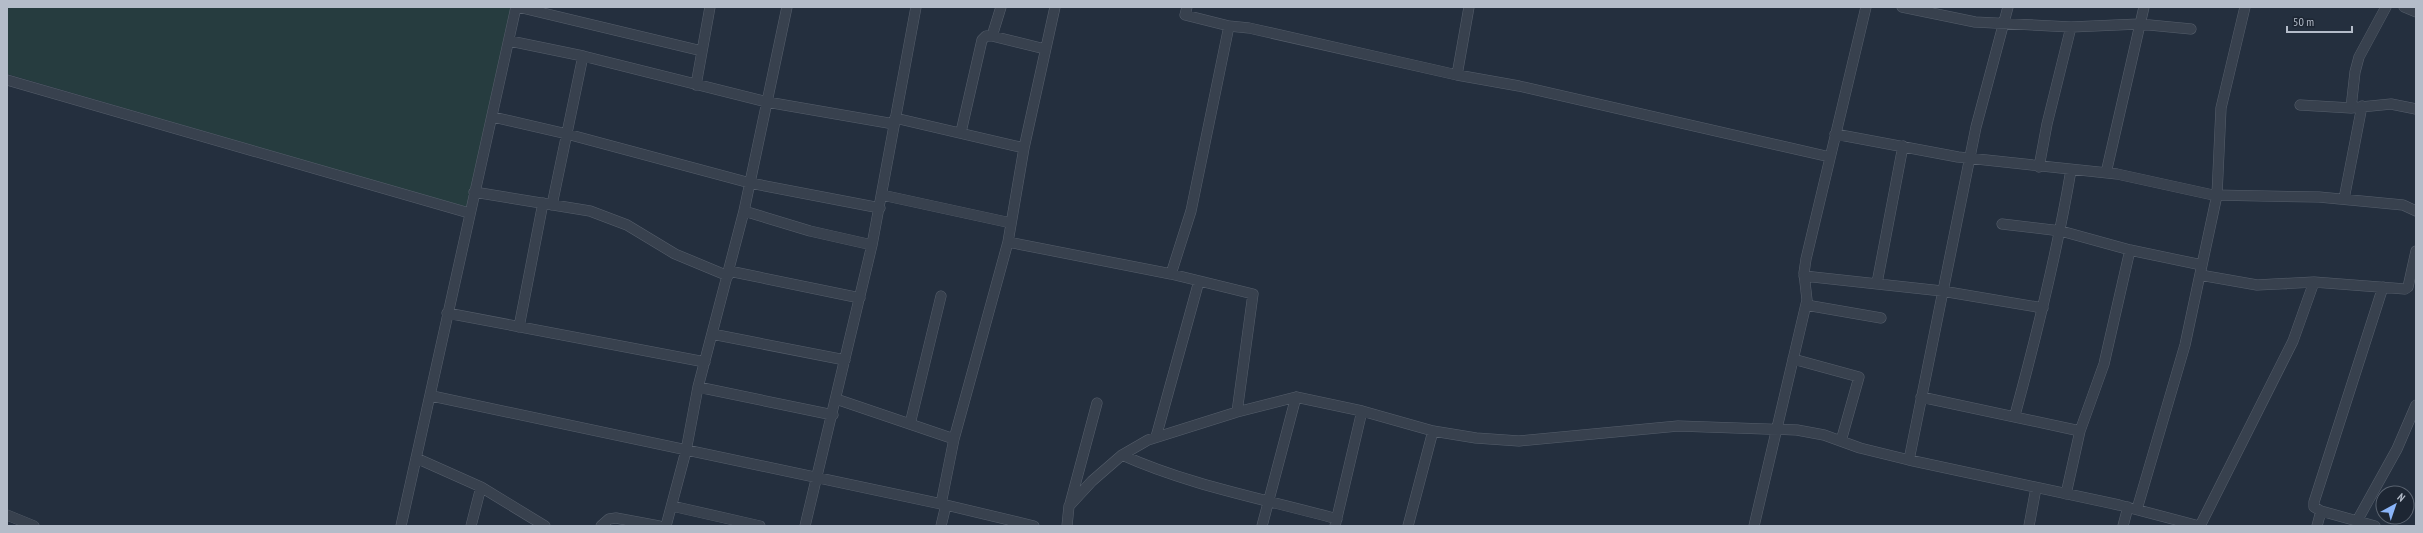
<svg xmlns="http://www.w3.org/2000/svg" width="2423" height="533" viewBox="0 0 2423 533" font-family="'PT Sans Narrow',sans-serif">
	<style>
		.green { fill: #263c3f }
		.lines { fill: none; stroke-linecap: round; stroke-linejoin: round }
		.minor-casing { stroke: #565f6c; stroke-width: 11 }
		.minor { stroke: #38414e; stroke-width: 10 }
	</style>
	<rect width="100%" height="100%" fill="#242f3e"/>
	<path class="green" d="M7 7H512L467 208 7 74Z"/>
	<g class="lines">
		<g class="minor-casing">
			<path id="minor" d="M518 7 702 51
				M1187 7 1185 15 1229 26 1249 28 1457 75 1519 86 1830 157
				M1902 7 1975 22 2071 27 2139 24 2191 29
				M2404 7 2416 12
				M992 36 1001 7
				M510 41 583 56 767 102 894 124
				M1457 75 1469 7
				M7 80 469 213
				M696 85 710 7
				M2300 105 2351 108 2391 104 2416 109
				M2351 108 2355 72 2359 57 2386 7
				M493 117 567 134 750 183 880 208
				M895 118 1024 148
				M961 132 982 40 986 36H992L1045 49
				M1835 134 1958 157 2117 174 2213 195 2319 197 2403 205 2416 211
				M2039 167 2047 124 2071 27
				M2106 173 2144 7
				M474 192 590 211 627 225 675 254 728 276
				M882 195 1011 223
				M2344 199 2362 106
				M552 205 583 56
				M744 211 810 231 872 245
				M2002 224 2061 231 2130 250 2202 265
				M1008 242 1171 274 1253 294 1237 412
				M729 271 860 298
				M1171 274 1191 211 1229 26
				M2200 275 2257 285 2314 282 2405 289 2408 287 2416 251
				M1804 276 1942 291 2043 308
				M1877 283 1903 146
				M1806 305 1881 318
				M447 313 705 362
				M519 327 543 203
				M712 334 845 360
				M1793 359 1859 377 1841 441
				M698 387 833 415
				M432 396 946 505 1034 526
				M1921 397 2080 431
				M836 399 954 439
				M2015 415C2037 334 2057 253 2071 170
				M910 424 941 296
				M1156 437 1199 281
				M1122 455C1191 486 1265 499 1337 519
				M416 458 481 487 545 526
				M1909 460 1976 127 2008 7
				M2066 494 2080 431 2104 364 2130 250
				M941 504 954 439 1008 242 1024 148 1055 7
				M1070 504 1097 403
				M672 506 760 526
				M2137 509 2185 345 2202 265 2217 195 2221 108 2245 7
				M7 515 34 526
				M2357 521 2397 449 2416 405
				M401 526 516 7
				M471 526 481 487
				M601 526 609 519 616 518 659 526
				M666 526 686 451 698 387 744 211 787 7
				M805 526 872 245 916 7
				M941 526 946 505
				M1067 526 1069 506 1092 481 1122 455 1148 440 1237 412 1296 397 1362 411 1433 431 1476 438 1519 441 1678 426 1797 430 1824 435 1860 448 1909 460 2119 505 2199 526
				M1262 526 1296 397
				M1335 526 1362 411
				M1408 526 1433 431
				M1754 526 1807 300 1804 273 1806 259 1866 7
				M2029 526 2036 488
				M2123 526 2128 507
				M2200 526 2293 341 2314 282
				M2317 526 2321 511
				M2375 526 2321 511 2314 507V502L2383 287"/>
		</g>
		<use href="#minor" class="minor"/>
	</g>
	<rect width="2423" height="533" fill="none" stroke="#b4bcc9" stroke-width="16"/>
	<g transform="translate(2395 505) rotate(40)"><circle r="19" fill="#1d2633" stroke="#59626f"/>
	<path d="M0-3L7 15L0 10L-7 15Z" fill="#8ab4f8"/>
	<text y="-6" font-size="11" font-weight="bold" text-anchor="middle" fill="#b4bcc9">N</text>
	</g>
	<path d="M2287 26v6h65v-6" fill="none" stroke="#b4bcc9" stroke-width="2"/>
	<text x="2293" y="26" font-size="12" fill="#b4bcc9" stroke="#1d2633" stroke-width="3" paint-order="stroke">50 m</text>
</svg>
